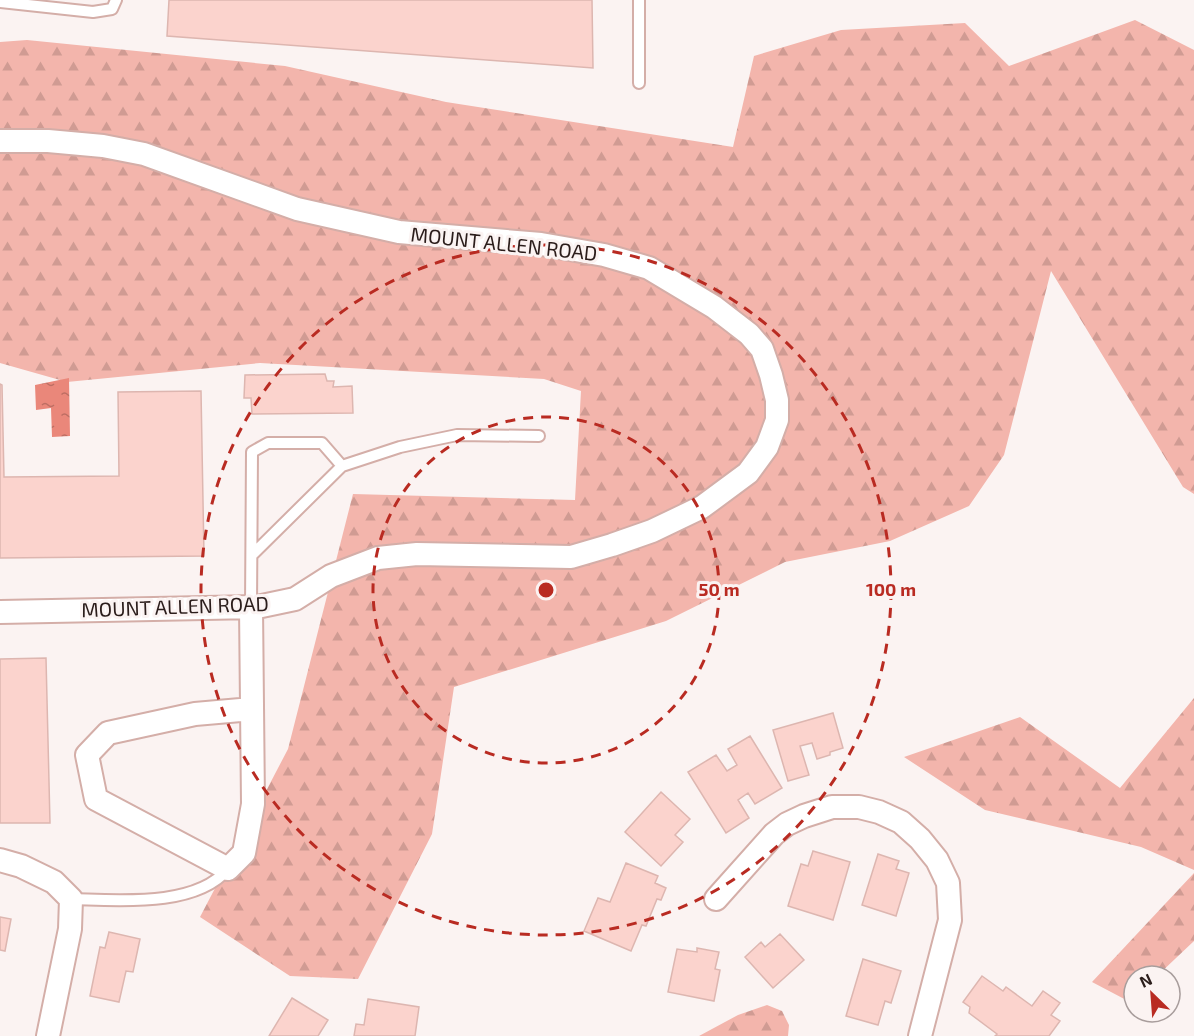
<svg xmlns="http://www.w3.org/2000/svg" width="1194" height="1036" viewBox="0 0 1194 1036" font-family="'Exo 2',sans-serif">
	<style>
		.forest { fill: url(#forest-firs) }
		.water { fill: url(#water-ripples) }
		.building { fill: #fbd3cd; stroke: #ddb6b0; stroke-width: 1.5 }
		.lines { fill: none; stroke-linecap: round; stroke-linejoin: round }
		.lane-casing { stroke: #d4aea8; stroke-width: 14 }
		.street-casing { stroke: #d4aea8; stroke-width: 26 }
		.lane { stroke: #fff; stroke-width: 10 }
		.street { stroke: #fff; stroke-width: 22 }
		.ring { fill: none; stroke: #b92b22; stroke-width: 3; stroke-dasharray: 10 8 }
		.labels { text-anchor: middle; stroke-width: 6; stroke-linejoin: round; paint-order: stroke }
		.street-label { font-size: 20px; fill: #2b1d1b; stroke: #fbf3f2 }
		.centre { fill: #b92b22; stroke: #fbf3f2; stroke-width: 3 }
		.ring-label { font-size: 18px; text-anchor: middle; font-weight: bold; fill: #b92b22; stroke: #fbf3f2; stroke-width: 6; stroke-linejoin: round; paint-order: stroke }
	</style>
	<defs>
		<pattern id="forest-firs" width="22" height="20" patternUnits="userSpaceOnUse" patternTransform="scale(1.5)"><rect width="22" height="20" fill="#f3b5ac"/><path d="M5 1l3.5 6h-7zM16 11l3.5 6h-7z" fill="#d09b93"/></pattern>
		<pattern id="water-ripples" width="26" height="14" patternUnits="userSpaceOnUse" patternTransform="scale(1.5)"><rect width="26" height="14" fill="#ea877a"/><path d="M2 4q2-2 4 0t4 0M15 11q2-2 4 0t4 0" fill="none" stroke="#be6e63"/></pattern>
	</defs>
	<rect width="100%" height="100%" fill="#fbf3f2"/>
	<path class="forest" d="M1135 20 1194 50V494L1183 487 1051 271 1004 455 969 506 890 541 785 562 666 621 454 687 432 834 358 979 290 976 200 917 288 749 353 494 575 500 581 391 544 379 260 363 67 382 0 363V42L27 40 285 66 446 102 733 147 754 56 841 30 965 23 1009 66Z
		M1194 698V870L1141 847 985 810 904 757 1020 717 1120 788Z
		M1194 873V941L1157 976H1134V998L1130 1002 1092 982Z
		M767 1005 782 1011 789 1025 788 1036H699L738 1015Z"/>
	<path class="water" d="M69 378 70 436 52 437 51 408 36 410 35 385Z"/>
	<path class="building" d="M169 0H592L593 68 167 36Z
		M325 374 327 381H334L333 387 352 386 353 413 252 414 251 398H244L245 375Z
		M0 384 2 385 4 477 119 476 118 392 201 391 204 556 0 558Z
		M46 658 50 823H0V659Z
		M833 713 843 748 830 752V755L817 759 812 743 800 746 809 775 788 781 773 730Z
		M750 736 782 788 755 804 748 793 738 800 749 818 726 833 688 772 716 755 727 771 737 765 728 749Z
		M661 792 690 819 675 835 683 842 661 866 625 832Z
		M813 851 850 862 833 920 788 906 801 864 808 866Z
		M878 854 899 861 896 869 909 873 896 916 862 905Z
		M626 863 658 876 655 883 666 888 661 900 657 899 646 926 642 925 631 951 584 931 598 898 610 902Z
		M0 917 11 919 5 951 0 950Z
		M109 932 140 939 133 972 126 971 119 1002 90 996 100 947 105 948Z
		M780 934 804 960 773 988 745 957 761 942 765 947Z
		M697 948 719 952 715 969 720 970 714 1001 668 992 677 949 697 952Z
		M863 959 901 971 891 1003 885 1001 878 1025 846 1016Z
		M982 976 1003 991 1006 987 1032 1006 1043 991 1060 1003 1051 1015 1060 1021 1049 1036H995L997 1034 969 1013 970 1007 963 1002Z
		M292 998 328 1020 318 1036H269Z
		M368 999 419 1007 415 1036H354L356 1024 364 1025Z"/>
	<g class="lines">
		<g class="lane-casing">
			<path id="lane" d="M0 2 93 12 112 9 116 0
				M639 83V0
				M252 555 342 466
				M251 607 252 452 268 443H322L342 466 400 447 457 435 539 436
				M71 899C117 900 195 908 228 869"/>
		</g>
		<g class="street-casing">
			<path id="street" d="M0 141H48L103 146 144 154 297 209 399 232 541 244 604 255 649 268 714 307 749 334 762 349 771 375 777 400V420L767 447 748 473 702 507 652 531 612 545 571 557 417 554 378 558 331 576 295 599 257 607 0 612
				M251 607 253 804 244 853 228 869 96 799 87 755 108 733 195 714 252 709
				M0 860 21 866 54 882 71 899 70 929 48 1036
				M716 899 774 834 787 824 804 816 832 807H859L879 812 901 822 920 839 937 860 948 883 950 920 920 1036"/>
		</g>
		<use href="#lane" class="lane"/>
		<use href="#street" class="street"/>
	</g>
	<g class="ring">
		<circle cx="546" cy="590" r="173"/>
		<circle cx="546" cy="590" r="345"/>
	</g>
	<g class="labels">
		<g class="street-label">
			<text transform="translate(504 244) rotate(6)" y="7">MOUNT ALLEN ROAD</text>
			<text transform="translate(175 607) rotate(-2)" y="7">MOUNT ALLEN ROAD</text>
		</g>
	</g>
	<circle cx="546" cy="590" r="9" class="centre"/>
	<g class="ring-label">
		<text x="719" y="596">50 m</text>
		<text x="891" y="596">100 m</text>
	</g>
	<g transform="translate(1152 994) rotate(335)"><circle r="28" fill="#fbf3f2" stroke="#a89d9c" stroke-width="1.5"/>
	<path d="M0-4.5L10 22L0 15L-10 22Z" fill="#b92b22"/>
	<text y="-9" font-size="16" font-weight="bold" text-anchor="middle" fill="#2b1d1b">N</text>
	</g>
</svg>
